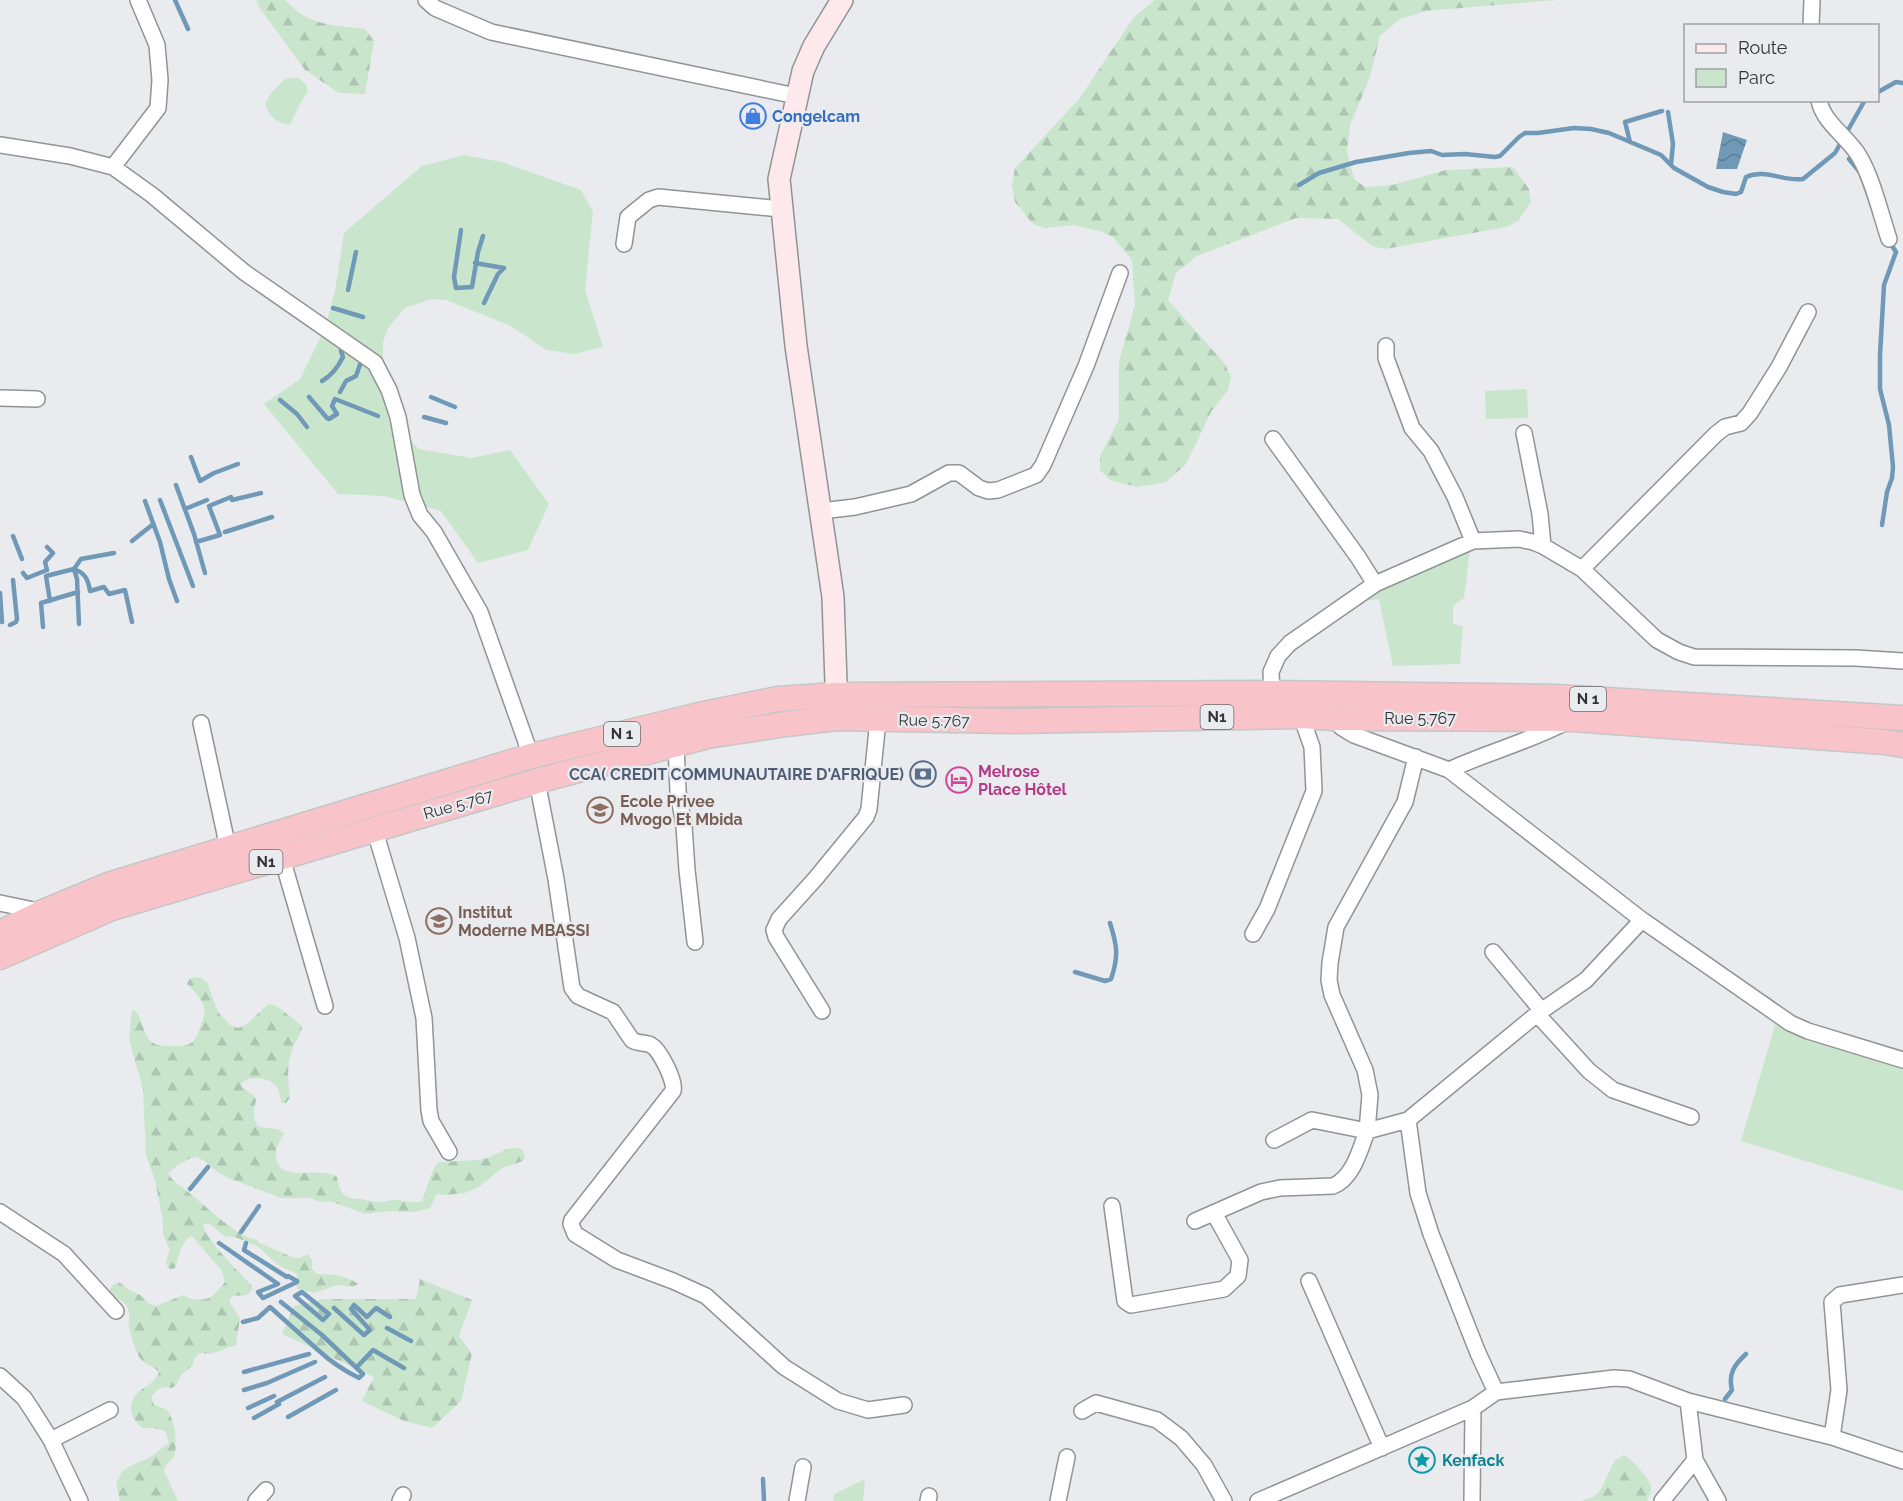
<svg xmlns="http://www.w3.org/2000/svg" width="1903" height="1501" viewBox="0 0 1903 1501" font-family="Raleway,sans-serif">
	<style>
		.green { fill: #c9e6cd }
		.forest { fill: url(#forest-firs) }
		.water { fill: url(#water-waves) }
		.lines { fill: none; stroke-linecap: round; stroke-linejoin: round }
		.stream { stroke: #6f99b6; stroke-width: 4.5 }
		.minor-casing { stroke: #919396; stroke-width: 18 }
		.secondary-casing { stroke: #919396; stroke-width: 24 }
		.trunk-casing { stroke: #c6c6c6; stroke-width: 27 }
		.minor { stroke: #fff; stroke-width: 15 }
		.secondary { stroke: #fde9eb; stroke-width: 21 }
		.trunk { stroke: #f8c4ca; stroke-width: 24 }
		.labels { text-anchor: middle; stroke-width: 4.5; stroke-linejoin: round; paint-order: stroke }
		.shield { fill: #e9ebef; stroke: #696a6c; stroke-width: 1.5 }
		.shield-label { font-size: 15px; font-weight: bold; fill: #323334 }
		.shop-label { font-size: 16px; font-weight: bold; fill: #366cbe; stroke: #e9ebef; text-anchor: start }
		.street-label { font-size: 16px; fill: #323334; stroke: #e9ebef }
		.hotel-label { font-size: 16px; font-weight: bold; fill: #b23c85; stroke: #e9ebef; text-anchor: start }
		.service-label { font-size: 16px; font-weight: bold; fill: #4e5e75; stroke: #e9ebef; text-anchor: end }
		.education-label { font-size: 16px; font-weight: bold; fill: #785e54; stroke: #e9ebef; text-anchor: start }
		.culture-label { font-size: 16px; font-weight: bold; fill: #0d838f; stroke: #e9ebef; text-anchor: start }
	</style>
	<defs>
		<pattern id="forest-firs" width="22" height="20" patternUnits="userSpaceOnUse" patternTransform="scale(1.5)"><rect width="22" height="20" fill="#c9e6cd"/><path d="M5 1l3.5 6h-7zM16 11l3.5 6h-7z" fill="#adc6b1"/></pattern>
		<pattern id="water-waves" width="16" height="10" patternUnits="userSpaceOnUse" patternTransform="scale(1.5)"><rect width="16" height="10" fill="#6f99b6"/><path d="M0 5q4-4 8 0t8 0" fill="none" stroke="#5c7d95"/></pattern>
	</defs>
	<rect width="100%" height="100%" fill="#e9ebef"/>
	<path class="green" d="M286 78H298L306 84 308 92C299 103 296 113 290 125 277 123 270 117 265 105 270 91 276 89 286 78Z
		M464 155 502 162 581 190 593 212 585 290 603 347 575 354 546 350 511 326 446 300 431 299 405 308 388 328 383 342V394L400 431 419 449 471 458 510 450 549 504 528 550 478 563 441 511 384 496 338 494 264 404 300 379 326 326 335 291 344 233 422 166Z
		M1527 389 1528 418 1486 419 1485 391Z
		M1470 550 1464 598 1453 606V624L1463 626 1460 664 1393 666 1379 599 1366 601 1364 591Z
		M1775 1025 1903 1065V1191L1741 1141Z
		M865 1479 863 1501H833L834 1494Z"/>
	<path class="forest" d="M256 0H285C309 26 332 25 365 29L374 41 365 94 339 93 305 70 259 7Z
		M1155 0H1557L1426 11 1400 19 1380 36 1370 77 1350 125 1347 152 1354 179 1365 187 1392 185 1446 170 1513 167 1529 189 1531 202 1518 221 1506 227 1385 249 1372 246 1338 219 1296 218 1197 256 1176 273 1168 300 1225 364 1231 377 1228 390 1211 412 1186 464 1166 482 1137 487 1110 480 1100 470V456L1119 419V361L1135 305 1132 260 1113 237 1099 231 1073 225 1045 228 1033 224 1015 202 1012 185 1015 168 1079 99 1134 17Z
		M193 977 201 978 207 982 218 1012 230 1025 238 1028 247 1024 267 1005 271 1004 278 1007 301 1025 302 1028C300 1035 297 1039 294 1045 286 1062 288 1080 290 1098L286 1103H282C280 1097 279 1088 274 1084 266 1077 248 1076 241 1084L242 1087 254 1096 256 1100C254 1111 251 1118 259 1127L278 1129 284 1133C282 1139 277 1143 276 1150 273 1188 320 1164 337 1177 340 1195 344 1198 361 1199 367 1200 374 1202 380 1202 385 1202 389 1200 394 1200 404 1200 412 1204 422 1201 426 1192 432 1167 438 1163 441 1161 475 1161 484 1159 496 1156 510 1143 523 1150L525 1157 523 1161 502 1168 479 1187 465 1193 445 1195 437 1194 430 1208 415 1212 390 1211 365 1214 330 1201 321 1202 310 1198H281L228 1178 215 1170 203 1160 196 1157 191 1158 179 1164 168 1173C172 1182 181 1185 188 1192 206 1206 234 1235 257 1240L260 1243 292 1257 299 1258 308 1254 312 1260V1269L317 1274C330 1274 347 1275 358 1284L353 1287 337 1285 315 1293 297 1289V1274L278 1265 257 1246 235 1237 224 1236 209 1223 203 1225C204 1238 242 1275 252 1286V1290L247 1295 233 1296 230 1299V1303L240 1318 236 1345 210 1354 201 1353 195 1357 192 1366 181 1375 176 1385 172 1388 165 1387 158 1389 151 1397 154 1405C158 1406 164 1408 167 1410 174 1416 178 1448 174 1456 170 1463 168 1460 164 1471L178 1501H120L116 1484 122 1472 130 1466 149 1458 169 1443 165 1431 154 1428H142C136 1422 131 1417 131 1408 131 1388 154 1388 159 1372 154 1366 144 1365 140 1358 137 1355 130 1332 129 1326 128 1322 130 1316 129 1312 127 1301 117 1298 108 1295 110 1288 112 1284 119 1282L131 1291 140 1295 149 1304 156 1306 183 1295C204 1305 212 1299 225 1282L222 1271 192 1236C181 1240 179 1257 175 1268L171 1269 168 1268 166 1261 170 1250 163 1234V1221L155 1180 146 1155 143 1089 129 1039 132 1009C146 1016 140 1040 158 1045 162 1046 167 1046 172 1046 191 1047 196 1043 201 1024 203 1019 206 1012 204 1006 201 998 193 990 187 984L189 980Z
		M420 1279 472 1300 459 1336 472 1354 461 1401 432 1428 404 1421 362 1401 374 1377 282 1334 294 1306 323 1299H416Z
		M1624 1455C1632 1459 1648 1477 1651 1486 1652 1492 1649 1496 1647 1501H1581L1595 1496 1600 1491 1615 1460Z"/>
	<path class="water" d="M1723 132 1747 140 1737 169H1716Z"/>
	<g class="lines">
		<path class="stream" d="M175 0 188 29
			M1878 92 1896 82 1903 83
			M1668 112 1673 144 1671 164
			M1630 142 1625 122 1662 111
			M1849 159 1859 171
			M1299 185 1319 173 1356 162 1409 153 1431 151 1442 155 1465 154 1495 157 1500 156 1519 137 1525 133H1538L1574 128 1591 129 1609 133 1661 155 1674 168 1708 187 1723 192 1736 194 1741 192 1746 177C1766 168 1783 182 1803 179L1835 153 1865 100
			M461 230 454 277 456 288 472 287 478 252 483 236
			M475 263 504 268 498 274 484 303
			M348 290 356 252
			M333 308 363 317
			M322 381C331 376 338 367 343 357L341 351 343 347
			M340 392 346 381 356 376 362 359
			M309 397 327 418
			M431 397 455 407
			M280 400 297 414 307 427
			M424 417 446 423
			M329 419 337 414 332 406 335 399 378 416
			M191 457 200 481 214 473 238 464
			M176 485 194 534 205 573
			M160 500 193 586
			M232 500 261 493
			M145 501 160 542 169 579 177 601
			M185 509 207 500
			M1882 525 1887 492 1892 478 1893 467 1889 425 1880 389V355L1884 285 1896 252 1889 241
			M225 532 272 517
			M13 536 22 559
			M132 541 152 525
			M196 542 220 535 209 506 231 497
			M23 573 27 578 47 570 45 562 53 553 47 547
			M0 593 2 622
			M50 601 46 576 74 569C85 573 88 579 90 591L104 587 109 594 125 590 132 622
			M79 624 77 579 74 569 81 559 114 553
			M10 625 16 622 17 619 13 580
			M43 627 41 603 78 592
			M1075 972 1105 981 1111 979C1119 956 1117 945 1110 923
			M190 1189 208 1167
			M241 1232 259 1206
			M219 1243 278 1284 258 1292 263 1298 297 1282
			M246 1243 244 1250 287 1277 288 1276 297 1281
			M302 1292 329 1314 323 1320 295 1296Z
			M281 1302 322 1335 363 1374 359 1378C343 1370 331 1362 318 1350
			M334 1308 364 1335 370 1330 351 1309
			M351 1309 354 1305 367 1317 376 1308 390 1317
			M243 1322 258 1318 270 1307 318 1350
			M387 1328 411 1341
			M357 1367 373 1350 404 1368
			M244 1372 309 1354
			M244 1390 267 1383 315 1362
			M1725 1399 1732 1390C1728 1374 1734 1365 1746 1354
			M277 1402 325 1377
			M248 1408 274 1396
			M288 1417 336 1390
			M254 1418 279 1404
			M763 1479 764 1501"/>
		<g class="minor-casing">
			<path id="minor" d="M426 0 435 8 491 32 796 96
				M1811 26 1812 0
				M1819 100C1823 123 1848 137 1859 156 1872 177 1881 215 1889 239
				M0 145 70 156 113 167 152 195 244 272 375 363 389 390 398 417 412 495 420 515 434 532 480 612 531 756
				M113 167 158 108 160 80 157 45 138 0
				M624 244 628 217 649 200 658 197 781 209
				M1386 346V358L1412 428 1431 451 1455 497 1473 541
				M0 398 37 399
				M1524 433 1540 514 1543 546
				M1273 439 1358 557 1375 584
				M821 511 855 507 911 494 949 473H959L979 488 988 491 998 490 1036 475 1043 465 1086 366 1120 273
				M1582 569 1716 434 1725 427 1741 423 1750 413 1779 367 1808 312
				M1272 693 1271 672 1278 656 1290 643 1375 584 1473 541 1519 539 1533 542 1543 546 1582 569 1657 640 1679 652 1694 657 1856 658 1903 661
				M1334 718 1341 727 1354 735 1449 770 1642 920 1790 1023 1808 1031 1903 1060
				M201 723 228 848
				M676 745 678 791 684 826 687 870 695 942
				M1449 770C1488 752 1528 742 1566 722
				M537 781 556 879 572 988 578 996 613 1012 632 1040C638 1044 645 1042 651 1045 660 1050 676 1082 673 1091L572 1220 571 1224 575 1234 617 1260 673 1281 706 1296 784 1367 838 1401 868 1410 904 1405
				M374 828 407 938 424 1018 429 1110 431 1121 449 1152
				M282 858 325 1006
				M0 903 43 912
				M1253 934 1267 909 1314 791 1312 747 1301 716
				M1493 952 1542 1011
				M822 1011 776 937 774 930 779 919 816 878 866 817 869 809 878 720
				M1537 1014 1586 980 1642 920
				M1408 1120 1418 1193 1431 1234 1478 1353 1496 1392
				M1274 1140 1312 1120 1367 1131 1370 1095 1365 1070 1332 995 1329 980 1330 963 1336 927 1405 802 1416 757
				M1112 1206 1125 1301 1131 1305 1224 1289 1238 1276 1240 1260 1214 1213
				M0 1212 64 1254 116 1311
				M1195 1221 1261 1192 1280 1188 1333 1186C1353 1178 1360 1150 1367 1131L1408 1120 1537 1014 1589 1071 1613 1090 1691 1117
				M1309 1281 1382 1448
				M0 1376 24 1398 32 1410 51 1440 80 1501
				M1688 1401 1695 1460 1718 1501
				M1082 1411 1096 1403 1157 1420 1181 1438 1204 1465 1224 1501
				M1832 1437 1839 1390 1832 1302 1840 1295 1903 1285
				M51 1440 110 1410
				M256 1501 266 1490
				M400 1501 403 1495
				M797 1501 803 1467
				M928 1501 929 1496
				M1058 1501 1067 1457
				M1258 1501 1473 1408 1496 1392 1614 1378 1629 1379 1688 1401 1832 1437 1903 1461
				M1472 1501 1473 1408
				M1662 1501 1695 1460"/>
		</g>
		<g class="secondary-casing">
			<path id="secondary" d="M837 712 833 597 796 346 779 179 803 71 814 46 842 0"/>
		</g>
		<g class="trunk-casing">
			<path id="trunk" d="M0 933 43 912 108 885 531 756 699 715 778 699 836 695 1272 693 1556 697 1903 718
				M0 957 112 908 537 781 708 736 786 724 837 718 1012 721 1301 716 1334 718 1573 719 1885 742 1903 745"/>
		</g>
		<use href="#minor" class="minor"/>
		<use href="#secondary" class="secondary"/>
		<use href="#trunk" class="trunk"/>
	</g>
	<defs>
		<g id="shop-ring" transform="scale(1.35)"><circle r="9.5" fill="#e9ebef" stroke="#3f7fe0" stroke-width="1.5"/><path d="M-5-2.5h2.3a2.7 3.5 0 0 1 5.4 0H5L5.5 6h-11ZM-1.5-2.5h3a1.5 2.3 0 0 0-3 0Z" fill="#3f7fe0"/></g>
		<g id="bank-ring" transform="scale(1.35)"><circle r="9.5" fill="#e9ebef" stroke="#5c6f8a" stroke-width="1.5"/><path d="M-6-4H6V4H-6ZM0-2.3a2.3 2.3 0 1 0 0 4.6a2.3 2.3 0 1 0 0-4.6Z" fill="#5c6f8a"/></g>
		<g id="hotel-ring" transform="scale(1.35)"><circle r="9.5" fill="#e9ebef" stroke="#d1479c" stroke-width="1.5"/><path d="M-6-4.5h1.5V1H6V5H4.5V3h-9V5H-6ZM-4 0a1.8 1.8 0 1 1 3.6 0ZM.5 0V-2.5h3Q6-2.5 6 0Z" fill="#d1479c"/></g>
		<g id="school-ring" transform="scale(1.35)"><circle r="9.5" fill="#e9ebef" stroke="#8d6e63" stroke-width="1.5"/><path d="M0-5L7-2L0 1L-7-2ZM-4 1L0 2.5L4 1V4Q0 6-4 4Z" fill="#8d6e63"/></g>
		<g id="university-ring" transform="scale(1.35)"><circle r="9.5" fill="#e9ebef" stroke="#8d6e63" stroke-width="1.5"/><path d="M0-5L7-2L0 1L-7-2ZM-4 1L0 2.5L4 1V4Q0 6-4 4Z" fill="#8d6e63"/></g>
		<g id="sight-ring" transform="scale(1.35)"><circle r="9.5" fill="#e9ebef" stroke="#0f9aa8" stroke-width="1.5"/><path d="M0-6L1.8-2.2L6-1.7L2.9 1.2L3.7 5.4L0 3.3L-3.7 5.4L-2.9 1.2L-6-1.7L-1.8-2.2Z" fill="#0f9aa8"/></g>
	</defs>
	<g fill-rule="evenodd">
		<use href="#shop-ring" x="753" y="116"/>
		<use href="#bank-ring" x="923" y="774"/>
		<use href="#hotel-ring" x="959" y="780"/>
		<use href="#school-ring" x="600" y="810"/>
		<use href="#university-ring" x="439" y="921"/>
		<use href="#sight-ring" x="1422" y="1460"/>
	</g>
	<g class="labels">
		<g class="shield">
			<rect x="1570" y="687" width="36" height="24" rx="4.5"/>
			<rect x="1200.5" y="705" width="33" height="24" rx="4.5"/>
			<rect x="604" y="722" width="36" height="24" rx="4.5"/>
			<rect x="249.5" y="850" width="33" height="24" rx="4.5"/>
		</g>
		<g class="shield-label">
			<text x="1588" y="704">N 1</text>
			<text x="1217" y="722">N1</text>
			<text x="622" y="739">N 1</text>
			<text x="266" y="867">N1</text>
		</g>
		<g class="shop-label">
			<text x="772" y="122">Congelcam</text>
		</g>
		<g class="street-label">
			<text x="1420" y="724">Rue 5.767</text>
			<text transform="translate(934 720) rotate(1)" y="6">Rue 5.767</text>
			<text transform="translate(458 804) rotate(-16)" y="6">Rue 5.767</text>
		</g>
		<g class="hotel-label">
			<text x="978" y="777">Melrose<tspan x="978" dy="18">Place Hôtel</tspan></text>
		</g>
		<g class="service-label">
			<text x="904" y="780">CCA( CREDIT COMMUNAUTAIRE D'AFRIQUE)</text>
		</g>
		<g class="education-label">
			<text x="620" y="807">Ecole Privee<tspan x="620" dy="18">Mvogo Et Mbida</tspan></text>
			<text x="458" y="918">Institut<tspan x="458" dy="18">Moderne MBASSI</tspan></text>
		</g>
		<g class="culture-label">
			<text x="1442" y="1466">Kenfack</text>
		</g>
	</g>
	<rect x="1684" y="24" width="195" height="78" fill="#e9ebef" stroke="#a0a1a4" stroke-width="1.5"/>
	<rect x="1696" y="44" width="30" height="9" fill="#fde9eb" stroke="#a0a1a4" stroke-width="1.5"/>
	<text x="1738" y="54" font-size="18" fill="#323334">Route</text>
	<rect x="1696" y="69" width="30" height="18" fill="#c9e6cd" stroke="#a0a1a4" stroke-width="1.5"/>
	<text x="1738" y="84" font-size="18" fill="#323334">Parc</text>
</svg>
